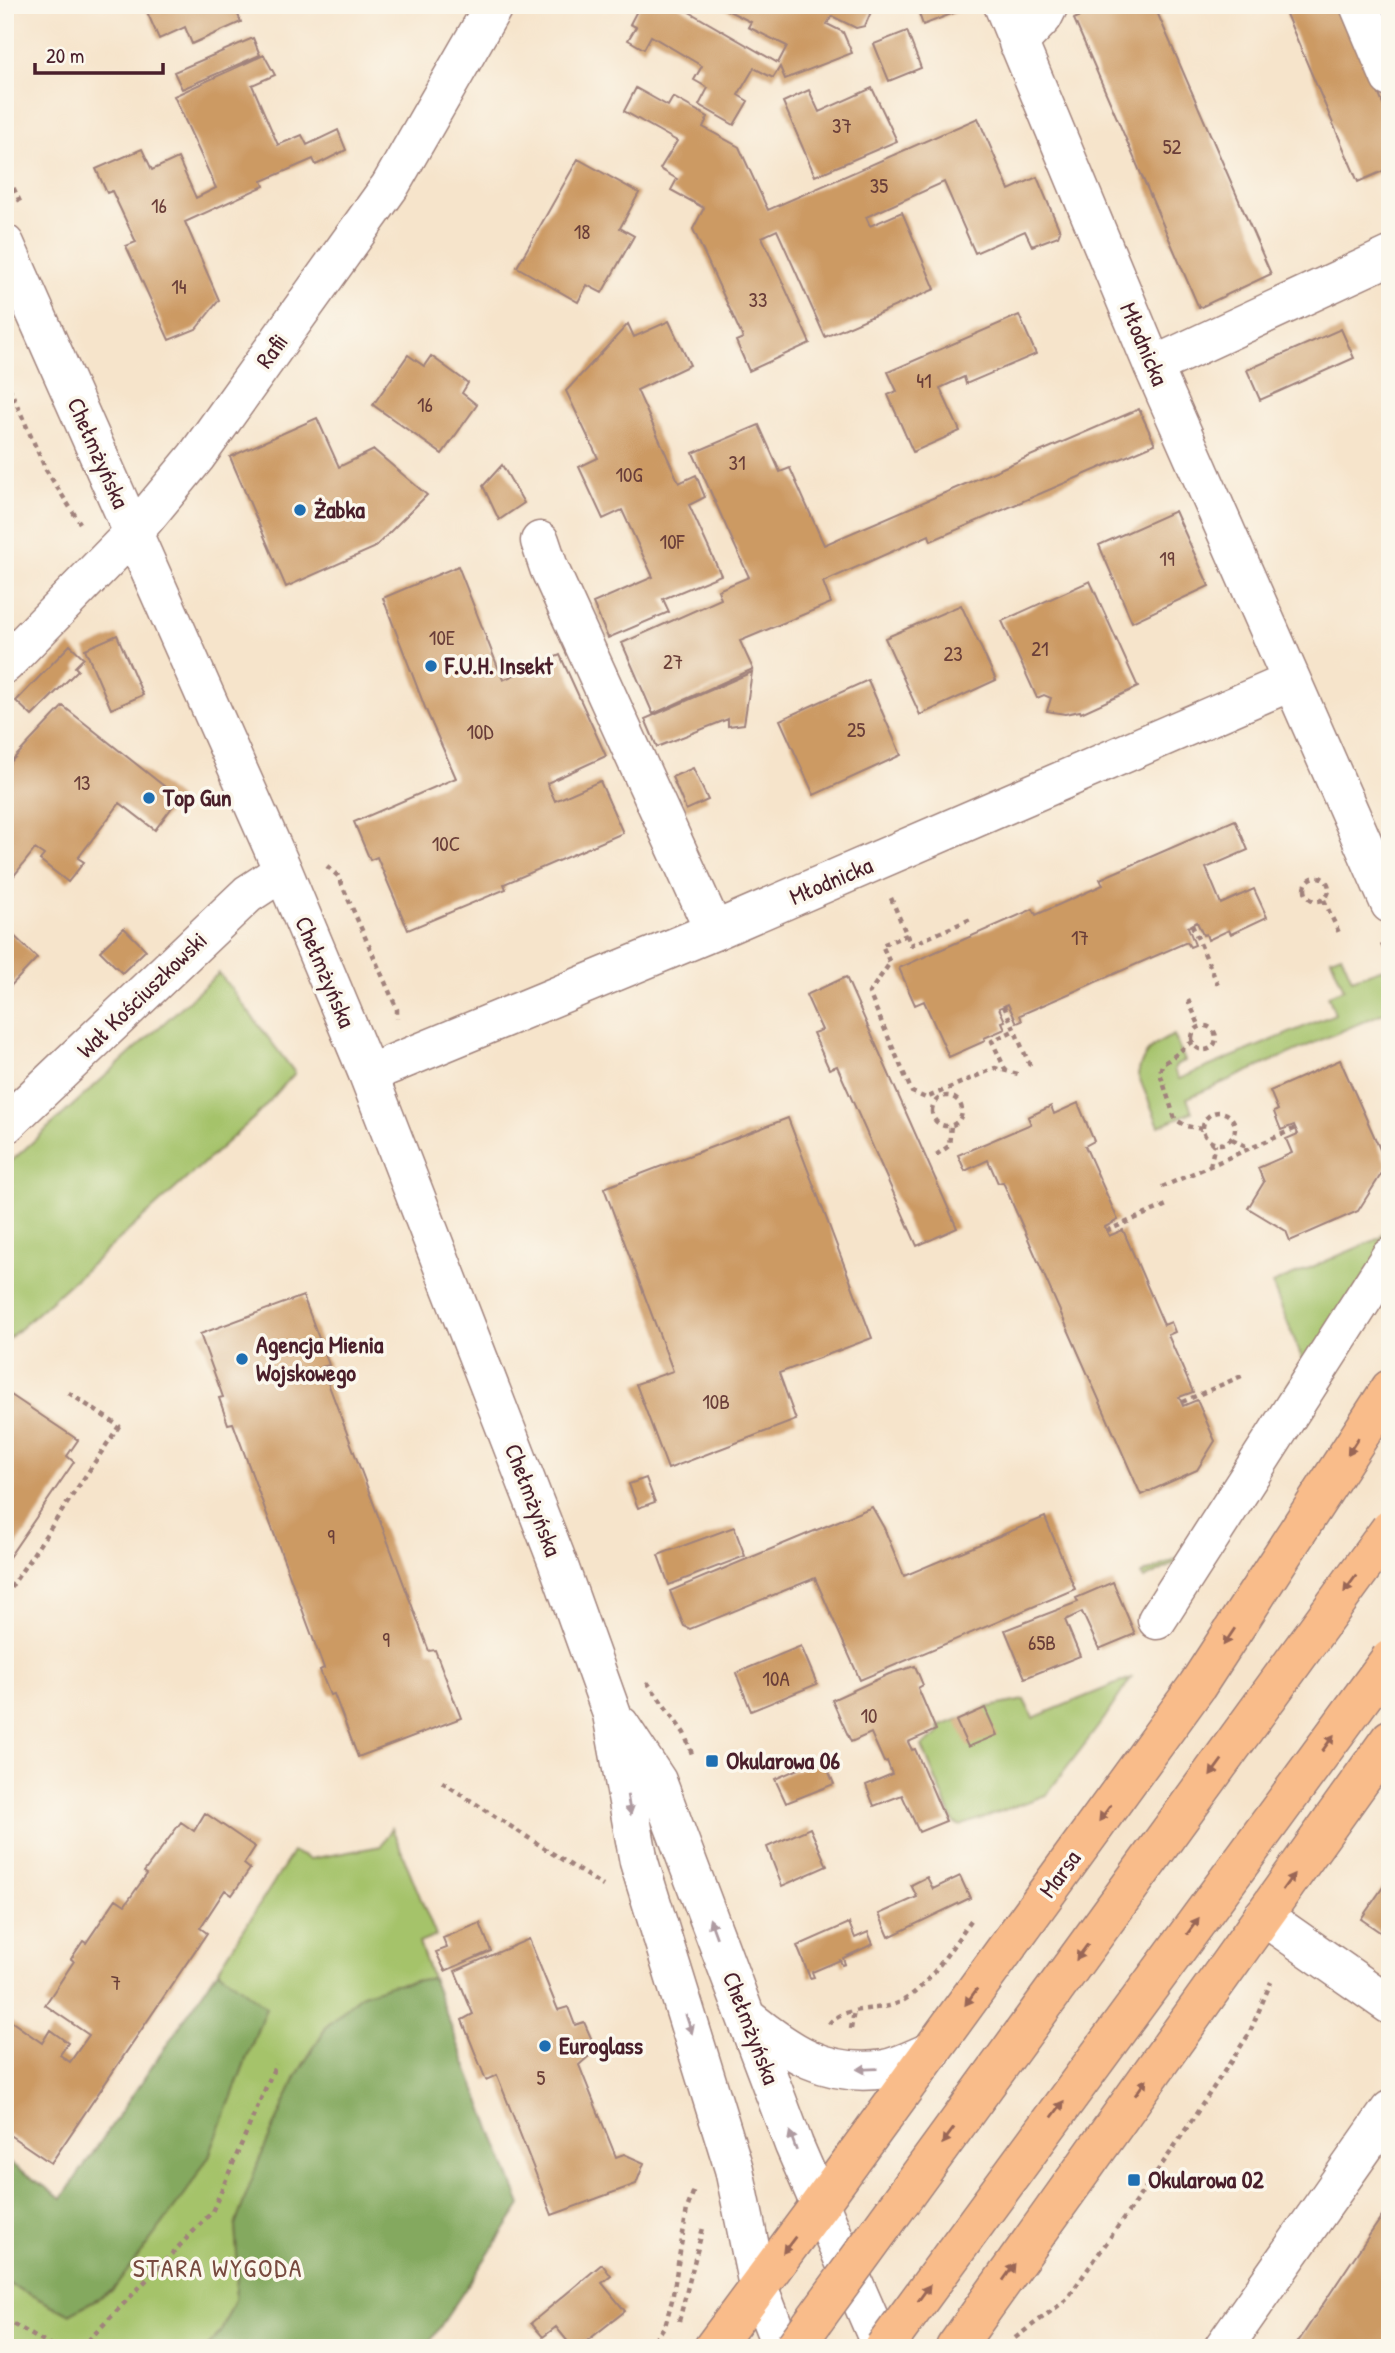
<svg xmlns="http://www.w3.org/2000/svg" width="1395" height="2353" viewBox="0 0 1395 2353" font-family="'Patrick Hand',sans-serif">
	<style>
		.green { fill: #a5c36a; stroke: #78714a; stroke-width: 2 }
		.forest { fill: #84a95e; stroke: #676444; stroke-width: 2 }
		.building { fill: #cc9a64 }
		.lines { fill: none; stroke-linecap: round; stroke-linejoin: round }
		.minor-casing { stroke: #a0827b; stroke-width: 41 }
		.major-casing { stroke: #a0827b; stroke-width: 41 }
		.path { stroke: #a0827b; stroke-width: 4.5; stroke-dasharray: 5 5; stroke-linecap: butt }
		.minor { stroke: #fff; stroke-width: 38 }
		.major { stroke: #f9bc8a; stroke-width: 38 }
		.major-bridge-casing { stroke: #a0827b; stroke-width: 41; stroke-linecap: butt }
		.major-bridge { stroke: #f9bc8a; stroke-width: 38 }
		.oneway { fill: #996656 }
		.oneway2 { fill: #ae9aa0 }
		.poi-dot { fill: #1f6fb2; stroke: #fbf7ec; stroke-width: 2.5 }
		.labels { text-anchor: middle; stroke-width: 7; stroke-linejoin: round; paint-order: stroke }
		.number-label { font-size: 21px; fill: #6a3e39 }
		.street-label { font-size: 24px; fill: #4a1f2b; stroke: #fbf7ec }
		.poi-label { font-size: 24px; font-weight: bold; fill: #4a1f2b; stroke: #fbf7ec; text-anchor: start }
		.neighbourhood-label { font-size: 26px; letter-spacing: 2px; fill: #784a3f; stroke: #fbf7ec }
	</style>
	<rect width="100%" height="100%" fill="#fbf7ec"/>
	<filter id="ink" filterUnits="userSpaceOnUse"><feTurbulence type="fractalNoise" baseFrequency=".0143" numOctaves="2"/><feDisplacementMap in="SourceGraphic" scale="14" xChannelSelector="R" yChannelSelector="G"/><feConvolveMatrix kernelMatrix="1 2 1 2 8 2 1 2 1" color-interpolation-filters="sRGB"/></filter>
	<filter id="wash" filterUnits="userSpaceOnUse"><feTurbulence type="fractalNoise" baseFrequency=".00686" numOctaves="4" result="noise"/><feDisplacementMap in="SourceGraphic" scale="28" xChannelSelector="R" yChannelSelector="G"/><feGaussianBlur stdDeviation="1.57" result="paint"/><feColorMatrix in="noise" values="0 0 0 0 0 0 0 0 0 0 0 0 0 0 0 0 0 1.4 0 .05"/><feComposite in="paint" operator="in"/></filter>
	<g filter="url(#wash)">
		<rect width="100%" height="100%" fill="#f6e4cb"/>
		<path class="green" d="M1341 954 1352 979 1383 968 1390 983V1010L1187 1098 1192 1112 1159 1126 1138 1075C1142 1052 1154 1044 1174 1035L1185 1061 1176 1065 1174 1070 1179 1079 1335 1014 1328 995 1344 989 1331 958Z
			M219 973 295 1073 255 1117 5 1342V1167Z
			M1390 1223V1237L1182 1560 1144 1579 1141 1575 1180 1558 1303 1361 1272 1284 1380 1238Z
			M1131 1678 1104 1719 1046 1795 960 1826 954 1823 922 1746 941 1732 939 1727 985 1708 1024 1700 1033 1718Z
			M392 1828 436 1936 419 1943 432 1978 390 1985 327 2026 297 2075 258 2163 235 2226 238 2267 235 2299 221 2332 206 2348H5V2282L69 2314 113 2290 187 2191 209 2156 266 2008 218 1970 293 1852 310 1859 381 1846Z"/>
		<path class="forest" d="M218 1970 266 2007 209 2156 187 2191 113 2290 69 2314 5 2282V2160L62 2198Z
			M432 1978 521 2205 426 2348H206L221 2332 235 2299 238 2267 235 2226 258 2163 297 2075 327 2026 360 1995 390 1985Z"/>
		<g id="blocks">
			<path class="building" d="M144 5H234L241 22 192 44 185 27 159 39Z
				M640 5H677L778 63 787 46 748 27 751 22 717 5H874L865 26 856 28 832 16 827 24 843 32 852 53 785 79 780 67 773 78 754 68 738 95 748 101 734 125 699 105 708 88 694 80 702 66 651 36 644 49 628 40 636 27 630 24Z
				M916 5H966L967 8 923 25Z
				M1105 5H1154L1271 274 1199 308 1074 19Z
				M1306 5H1340L1390 120V168L1358 182 1286 14Z
				M907 31 921 68 889 81 874 44Z
				M253 38 260 55 182 89 174 72Z
				M264 55 275 75 252 85 278 145 302 135 307 145 338 130 346 150 316 165 313 159 262 181 264 186 185 222 219 300 196 329 169 340 126 246 136 242 112 191 107 193 96 169 142 149 152 170 178 158 196 198 216 188 174 96Z
				M636 88 668 106 673 97 708 117 703 127 739 147 768 210 978 118 1009 190 1037 177 1060 231 1058 236 1032 246 1025 231 975 253 944 182 866 217 870 226 902 212 935 289 825 337 777 230 762 237 810 343 749 371 736 341 743 338 693 229 704 208 671 190 677 179 660 169 677 141 624 111Z
				M872 88 897 141 815 176 783 102 809 90 819 112Z
				M578 159 639 193 620 228 634 236 602 293 587 285 578 302 517 267Z
				M1019 315 1036 354 966 384 964 377 940 388 960 431 913 452 888 395 897 391 888 372Z
				M669 321 690 365 637 390 679 483 696 475 705 497 689 505 721 575 663 599 669 612 608 638 593 603 653 577 622 510 603 519 579 467 598 458 566 391 628 324 634 337Z
				M1341 329 1354 358 1260 400 1247 370Z
				M408 355 424 366 431 356 468 383 462 393 477 405 442 454 373 405Z
				M1139 409 1155 444 931 541 929 535 823 582 831 603 740 641 753 669 653 714 622 643 721 599 718 590 749 577 693 453 759 425 780 472 790 468 824 545Z
				M317 418 339 467 374 450 427 495 374 548 286 587 230 457Z
				M502 465 524 503 499 520 483 486Z
				M1175 511 1209 586 1132 622 1099 545Z
				M458 566 503 680 560 655 606 756 547 783 555 801 600 781 623 833 504 884 506 889 408 930 377 857 370 860 354 822 456 778 426 710 383 598Z
				M1090 581 1138 687 1081 713 1080 711 1065 714 1047 711 1051 698 1044 695 1037 698 1002 621Z
				M961 605 996 680 920 715 885 638Z
				M117 635 143 695 111 709 85 649Z
				M70 645 84 658 75 667 78 670 32 716 16 701Z
				M752 672 744 724 728 726V719L657 747 645 719Z
				M868 680 901 755 814 795 780 720Z
				M63 706 179 798 155 830 120 803 78 858 84 862 68 882 40 860 44 855 35 849 5 887V768Z
				M693 768 708 800 686 810 672 777Z
				M1235 820 1248 850 1206 868 1221 904 1254 889 1267 917 1231 934 1229 930 1208 940 1206 934 1203 935 1197 922 1188 927 1195 945 1190 947 1187 942 1020 1015 1022 1021 1017 1023 1008 1004 999 1008 1005 1021 1002 1022 1005 1029 984 1038 985 1041 949 1057 924 1001 915 1005 899 968 1033 909 1036 915 1103 885 1100 879Z
				M5 927 37 958 5 992Z
				M124 928 146 950 122 973 100 951Z
				M846 977 957 1228 917 1246 837 1066 829 1069 813 1033 822 1030 806 995Z
				M1340 1060 1387 1165 1358 1211 1290 1241 1286 1231 1248 1208 1264 1182 1258 1168 1292 1153 1286 1139 1298 1134 1294 1125 1281 1130 1274 1112 1278 1110 1270 1091Z
				M1078 1103 1094 1141 1085 1146 1118 1220 1105 1227 1109 1236 1123 1230 1164 1325 1171 1322 1175 1332 1168 1335 1193 1392 1179 1397 1183 1406 1197 1400 1215 1441 1197 1470 1141 1495 1003 1182 998 1183 988 1160 965 1171 958 1155 1031 1124 1028 1117 1051 1106 1054 1114Z
				M788 1118 872 1338 779 1373 796 1420 668 1469 636 1384 673 1371 604 1188Z
				M303 1296 329 1365 322 1367 429 1651 435 1650 461 1718 358 1757 334 1694 330 1695 320 1670 324 1668 233 1423 228 1424 219 1398 223 1397 200 1334Z
				M5 1391 78 1440 67 1456 74 1462 5 1563Z
				M646 1478 655 1502 638 1508 629 1484Z
				M872 1507 884 1528 904 1576 1045 1517 1075 1589 860 1680 815 1578 690 1629 684 1626 670 1591Z
				M734 1527 745 1556 669 1585 658 1555Z
				M1113 1582 1135 1634 1099 1649 1082 1612 1065 1620 1080 1656 1025 1678 1005 1630 1078 1602 1076 1598Z
				M801 1646 817 1684 751 1711 736 1673Z
				M915 1666 923 1685 918 1688 936 1730 908 1742 912 1750 915 1749 946 1821 919 1832 902 1795 874 1806 866 1785 892 1774 887 1761 884 1762 871 1733 851 1742 832 1700 889 1674Z
				M985 1708 997 1735 968 1747 956 1721Z
				M823 1758 834 1784 786 1803 775 1779Z
				M205 1813 255 1847 244 1864 250 1869 232 1895 225 1890 200 1928 207 1933 51 2163 5 2132V2017L42 2043 50 2030 68 2043 60 2055 70 2062 89 2035 45 2005 74 1961 71 1959 83 1941 86 1943 116 1899 125 1905 147 1874 144 1872 181 1822 194 1831Z
				M810 1828 827 1866 782 1886 767 1847Z
				M960 1876 970 1898 889 1937 879 1914 917 1897 911 1885 927 1877 933 1889Z
				M1390 1877V1939L1361 1919Z
				M480 1923 491 1951 445 1971 436 1952 447 1948 443 1938Z
				M849 1923 855 1938 868 1932 873 1944 843 1958 845 1964 842 1965 840 1960 812 1972 814 1977 810 1978 797 1946Z
				M529 1939 558 2010 568 2007 575 2025 584 2022 591 2038 589 2056 579 2065 616 2157 624 2154 644 2163 636 2184 552 2215 497 2075 486 2080 462 2020 473 2014 455 1971Z
				M1390 2205V2348H1294L1351 2262Z
				M602 2264 611 2276 602 2283 625 2311 578 2348H573L556 2327 543 2337 531 2323Z"/>
		</g>
	</g>
	<g filter="url(#ink)">
		<use href="#blocks" fill-opacity="0" stroke="#a0827b" stroke-width="2"/>
		<g class="lines">
			<g class="minor-casing">
				<path id="minor" d="M1003 5 1153 366 1390 904
					M1359 5 1390 78
					M1018 43 1043 17 1049 5
					M5 244 283 871 368 1074 556 1558 612 1714 639 1862 734 2169 758 2286 782 2348
					M1153 366 1390 256
					M540 541 549 568 714 931
					M5 664 134 532 196 457 390 186 494 5
					M368 1074 714 931 1290 682
					M5 1125 248 894 283 871
					M1157 1620 1390 1257
					M620 1725 657 1781 794 2145 882 2348
					M1263 1916 1390 2005
					M746 2017C789 2052 827 2078 885 2069 901 2066 917 2057 932 2051
					M1223 2348 1390 2110"/>
			</g>
			<g class="major-casing">
				<path id="major" d="M713 2348 820 2204 1197 1686 1390 1389
					M955 2348 1390 1739"/>
			</g>
			<path class="path" d="M5 170 22 206
				M5 378 46 470 80 523
				M327 866 338 876 397 1009V1019
				M1305 889a12 12 0 1 1 24 0a12 12 0 1 1-24 0Z
				M891 898 911 945 973 918
				M1324 900 1340 935
				M1192 925 1219 987
				M907 935 882 945 890 963 869 993 912 1092 926 1098 995 1068 1018 1074
				M1382 944 1390 963
				M1188 1000 1200 1027
				M1004 1006 1031 1068
				M1192 1038a12 12 0 1 1 24 0a12 12 0 1 1-24 0Z
				M1193 1042C1181 1048 1174 1058 1162 1064L1160 1073 1175 1119 1186 1126 1202 1129
				M1006 1071 992 1041 1015 1030
				M932 1111a15 15 0 1 1 30 0a15 15 0 1 1-30 0Z
				M1203 1128a16 16 0 1 1 32 0a16 16 0 1 1-32 0Z
				M1232 1139 1250 1148
				M936 1155 949 1146 951 1125
				M1210 1166 1215 1144
				M1162 1187 1296 1128
				M1106 1231 1169 1204
				M1182 1402 1244 1375
				M5 1596 119 1426 66 1391
				M647 1682 684 1733 692 1754
				M442 1782 603 1886
				M829 2024C844 2004 879 2013 900 2002 928 1989 953 1944 972 1919
				M851 2029 854 2011
				M5 2319 54 2348
				M679 2321 703 2228
				M1015 2338 1066 2300 1170 2153 1249 2034 1271 1982
				M81 2348 212 2212 276 2064
				M648 2348 665 2326 672 2300 687 2209 694 2190
				M664 2348 671 2339"/>
			<use href="#minor" class="minor"/>
			<use href="#major" class="major"/>
			<g class="major-bridge-casing">
				<path id="major-bridge" d="M794 2348 1390 1529
					M884 2348 1390 1659"/>
			</g>
			<use href="#major-bridge" class="major-bridge"/>
		</g>
		<defs><path id="oneway-solid" d="M-6-.8H1V-3.2L6.5 0L1 3.2V.8H-6Z" transform="scale(1.75)"/></defs>
		<g class="oneway">
			<use href="#oneway-solid" transform="translate(1353 1446) rotate(123)"/>
			<use href="#oneway-solid" transform="translate(1350 1584) rotate(126)"/>
			<use href="#oneway-solid" transform="translate(1229 1637) rotate(124)"/>
			<use href="#oneway-solid" transform="translate(1328 1743) rotate(-54)"/>
			<use href="#oneway-solid" transform="translate(1216 1768) rotate(126)"/>
			<use href="#oneway-solid" transform="translate(1105 1813) rotate(126)"/>
			<use href="#oneway-solid" transform="translate(1288 1882) rotate(-54)"/>
			<use href="#oneway-solid" transform="translate(1193 1926) rotate(-54)"/>
			<use href="#oneway-solid" transform="translate(1082 1952) rotate(126)"/>
			<use href="#oneway-solid" transform="translate(971 1997) rotate(126)"/>
			<use href="#oneway-solid" transform="translate(1141 2087) rotate(-55)"/>
			<use href="#oneway-solid" transform="translate(1058 2109) rotate(-54)"/>
			<use href="#oneway-solid" transform="translate(948 2136) rotate(126)"/>
			<use href="#oneway-solid" transform="translate(789 2245) rotate(127)"/>
			<use href="#oneway-solid" transform="translate(1009 2272) rotate(-55)"/>
			<use href="#oneway-solid" transform="translate(924 2293) rotate(-54)"/>
		</g>
		<g class="oneway2">
			<use href="#oneway-solid" transform="translate(629 1805) rotate(80)"/>
			<use href="#oneway-solid" transform="translate(713 1928) rotate(-110)"/>
			<use href="#oneway-solid" transform="translate(689 2024) rotate(72)"/>
			<use href="#oneway-solid" transform="translate(867 2069) rotate(178)"/>
			<use href="#oneway-solid" transform="translate(793 2141) rotate(-110)"/>
		</g>
	</g>
	<g class="poi-dot">
		<circle cx="300" cy="510" r="7"/>
		<circle cx="431" cy="666" r="7"/>
		<circle cx="149" cy="798" r="7"/>
		<circle cx="242" cy="1359" r="7"/>
		<rect x="705" y="1754" width="14" height="14" rx="3.5"/>
		<circle cx="545" cy="2046" r="7"/>
		<rect x="1127" y="2173" width="14" height="14" rx="3.5"/>
	</g>
	<g class="labels">
		<g class="number-label">
			<text x="842" y="133">37</text>
			<text x="1172" y="154">52</text>
			<text x="879" y="193">35</text>
			<text x="159" y="213">16</text>
			<text x="582" y="239">18</text>
			<text x="179" y="294">14</text>
			<text x="758" y="307">33</text>
			<text x="924" y="388">41</text>
			<text x="425" y="412">16</text>
			<text x="737" y="470">31</text>
			<text x="629" y="482">10G</text>
			<text x="672" y="549">10F</text>
			<text x="1167" y="566">19</text>
			<text x="442" y="645">10E</text>
			<text x="1040" y="656">21</text>
			<text x="953" y="661">23</text>
			<text x="673" y="669">27</text>
			<text x="856" y="737">25</text>
			<text x="480" y="739">10D</text>
			<text x="82" y="790">13</text>
			<text x="446" y="851">10C</text>
			<text x="1080" y="945">17</text>
			<text x="716" y="1409">10B</text>
			<text x="331" y="1544">9</text>
			<text x="386" y="1647">9</text>
			<text x="1042" y="1650">65B</text>
			<text x="776" y="1686">10A</text>
			<text x="869" y="1723">10</text>
			<text x="116" y="1990">7</text>
			<text x="541" y="2085">5</text>
		</g>
		<g class="street-label">
			<text transform="translate(1144 344) rotate(67)" y="8">Młodnicka</text>
			<text transform="translate(272 351) rotate(-54)" y="8">Rafii</text>
			<text transform="translate(98 453) rotate(66)" y="8">Chełmżyńska</text>
			<text transform="translate(831 881) rotate(-23)" y="8">Młodnicka</text>
			<text transform="translate(325 972) rotate(67)" y="8">Chełmżyńska</text>
			<text transform="translate(142 995) rotate(-44)" y="8">Wał Kościuszkowski</text>
			<text transform="translate(533 1500) rotate(69)" y="8">Chełmżyńska</text>
			<text transform="translate(1060 1874) rotate(-54)" y="8">Marsa</text>
			<text transform="translate(751 2028) rotate(69)" y="8">Chełmżyńska</text>
		</g>
		<g class="poi-label">
			<text x="314" y="518">Żabka</text>
			<text x="445" y="674">F.U.H. Insekt</text>
			<text x="163" y="806">Top Gun</text>
			<text x="256" y="1353">Agencja Mienia<tspan x="256" dy="28">Wojskowego</tspan></text>
			<text x="726" y="1769">Okularowa 06</text>
			<text x="559" y="2054">Euroglass</text>
			<text x="1148" y="2188">Okularowa 02</text>
		</g>
		<g class="neighbourhood-label">
			<text x="218" y="2277">STARA WYGODA</text>
		</g>
	</g>
	<rect width="1395" height="2353" fill="none" stroke="#fbf7ec" stroke-width="28"/>
	<path d="M35 63v10h128v-10" fill="none" stroke="#4a1f2b" stroke-width="3.5"/>
	<text x="46" y="63" font-size="21" fill="#4a1f2b" stroke="#fbf7ec" stroke-width="5" paint-order="stroke">20 m</text>
</svg>
